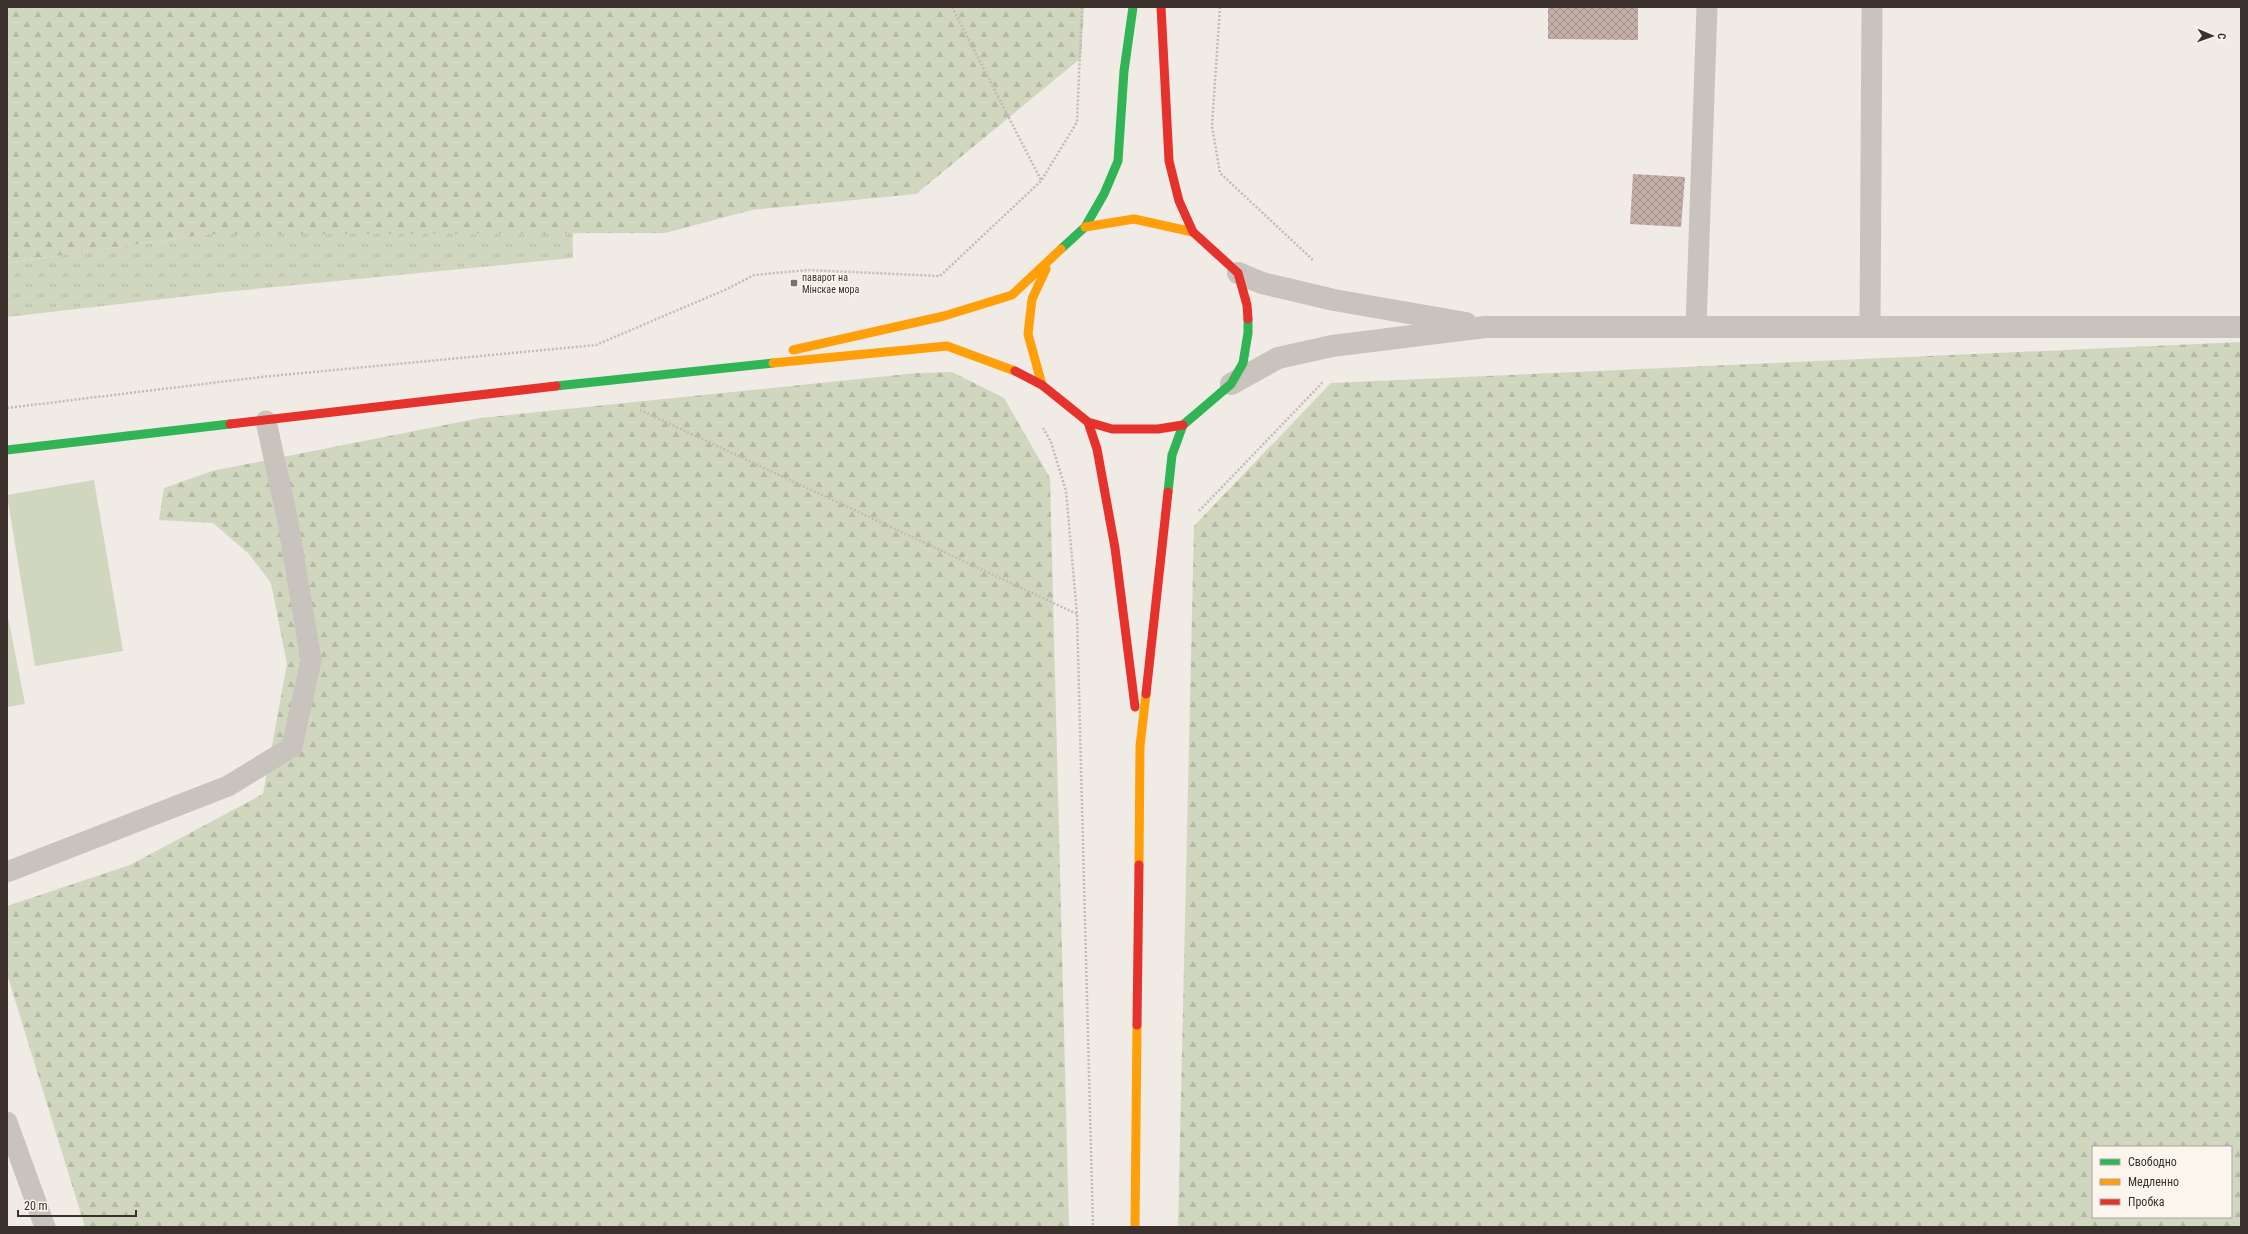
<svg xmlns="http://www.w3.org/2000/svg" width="2248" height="1234" viewBox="0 0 2248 1234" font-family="'Roboto Condensed',sans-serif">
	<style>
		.grass { fill: url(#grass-tufts) }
		.forest { fill: url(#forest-firs); fill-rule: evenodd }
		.pitch { fill: #d1d6bf }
		.building { fill: url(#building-cross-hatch) }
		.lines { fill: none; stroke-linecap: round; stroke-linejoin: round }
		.path { stroke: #c2bbb6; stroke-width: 2.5; stroke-dasharray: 2 2; stroke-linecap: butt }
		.lane { stroke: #c9c3be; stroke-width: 21 }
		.street { stroke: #c9c3be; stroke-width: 22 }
		.fast { stroke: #30b455; stroke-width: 9 }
		.slow { stroke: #ff9f0a; stroke-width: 9 }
		.jam { stroke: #e5322d; stroke-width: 9 }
		.poi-dot { fill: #7a716c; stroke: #fbf5ee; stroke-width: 1.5 }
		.labels { text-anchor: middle; stroke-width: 3; stroke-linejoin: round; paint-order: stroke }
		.poi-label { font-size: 10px; fill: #3b302b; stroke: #fbf5ee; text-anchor: start }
	</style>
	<defs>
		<pattern id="grass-tufts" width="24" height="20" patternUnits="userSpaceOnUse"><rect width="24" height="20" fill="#d1d6bf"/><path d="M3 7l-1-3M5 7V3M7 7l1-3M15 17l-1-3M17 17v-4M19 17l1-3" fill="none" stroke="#b4b8a4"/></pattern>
		<pattern id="forest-firs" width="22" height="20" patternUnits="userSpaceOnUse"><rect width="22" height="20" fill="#d1d6bf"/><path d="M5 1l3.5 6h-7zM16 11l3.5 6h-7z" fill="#b4b8a4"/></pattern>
		<pattern id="building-cross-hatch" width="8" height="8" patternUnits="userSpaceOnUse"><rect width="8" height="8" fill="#c3afa7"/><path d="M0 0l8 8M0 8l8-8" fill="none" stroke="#a08f88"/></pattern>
	</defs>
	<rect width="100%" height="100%" fill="#f0ebe5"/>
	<path class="grass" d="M572 204 573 258 224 292 7 317V263L209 234Z"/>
	<path class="forest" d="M7 7H1084L1081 58 916 194 752 210 665 233 209 234 7 263Z
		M2241 342V1227H1178L1194 526 1331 383ZM2093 1147H2231V1217H2093Z
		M952 372 1004 398 1050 478 1069 1227H85L7 974V906L130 865 263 794 287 664 271 583 249 554 213 523 159 520 164 488 212 471 480 418 917 373Z"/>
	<path class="pitch" d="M94 480 123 651 35 666 7 495Z
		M7 612 25 704 7 707Z"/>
	<path class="building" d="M1548 7H1638V40L1548 39Z
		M1633 174 1685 177 1681 227 1630 224Z"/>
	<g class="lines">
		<path class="path" d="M952 7 1041 180
			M1220 7 1212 126 1220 173 1314 261
			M7 408 261 377 596 345 727 289 754 275 808 270 940 276 1041 181 1077 122 1082 7
			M640 410 1077 614
			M1043 428 1051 442 1066 491 1077 614 1093 1227
			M1199 511 1323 382"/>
		<path class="lane" d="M1696 327 1707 7
			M1870 327 1872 7
			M7 872 228 786 292 747 311 660 288 522 266 421
			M7 1122 45 1227"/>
		<path class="street" d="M1238 273 1262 283 1334 300 1466 323
			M1231 384 1278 358 1332 346 1485 327H2241"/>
		<path class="fast" d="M1061 249 1085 227 1104 194 1118 161 1124 71 1133 7
			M556 386 773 363
			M7 450 230 424
			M1168 492 1172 455 1183 425 1231 384 1243 363 1248 333V319"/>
		<path class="slow" d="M1085 227 1134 219 1193 232
			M793 350 944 316 1012 295 1061 249
			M773 363 947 346 1015 371
			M1042 385 1028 334 1032 299 1046 269
			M1139 865 1140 746 1146 694
			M1135 1227 1137 1025"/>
		<path class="jam" d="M1161 7 1169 161 1179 201 1193 232 1238 273 1247 305 1248 319
			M1015 371 1042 385 1088 422 1112 429H1158L1183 425
			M1088 422 1097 449 1115 548 1135 707
			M230 424 556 386
			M1146 694 1168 492
			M1137 1025 1139 865"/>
	</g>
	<rect class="poi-dot" x="790" y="279" width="8" height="8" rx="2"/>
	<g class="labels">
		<g class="poi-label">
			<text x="802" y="281">паварот на<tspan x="802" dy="12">Мінскае мора</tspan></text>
		</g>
	</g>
	<rect width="2248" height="1234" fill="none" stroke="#3b302b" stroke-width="16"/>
	<rect x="2092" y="1146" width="140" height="72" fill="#fbf5ee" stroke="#aea6a0"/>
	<rect x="2100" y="1159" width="20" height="6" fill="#30b455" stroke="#aea6a0"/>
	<text x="2128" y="1166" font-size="12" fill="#3b302b">Свободно</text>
	<rect x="2100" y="1179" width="20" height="6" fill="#ff9f0a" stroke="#aea6a0"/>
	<text x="2128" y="1186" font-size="12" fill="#3b302b">Медленно</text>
	<rect x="2100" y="1199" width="20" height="6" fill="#e5322d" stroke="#aea6a0"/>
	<text x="2128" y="1206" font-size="12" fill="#3b302b">Пробка</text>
	<g transform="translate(2212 36) rotate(92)" stroke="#fbf5ee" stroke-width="3" paint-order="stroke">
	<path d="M0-3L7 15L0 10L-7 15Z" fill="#3b302b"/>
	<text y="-6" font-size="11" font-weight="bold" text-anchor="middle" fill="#3b302b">С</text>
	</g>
	<path d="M18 1210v6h118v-6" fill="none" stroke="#3b302b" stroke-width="2"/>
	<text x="24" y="1210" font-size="12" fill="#3b302b" stroke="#fbf5ee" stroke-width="3" paint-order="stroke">20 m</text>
</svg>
